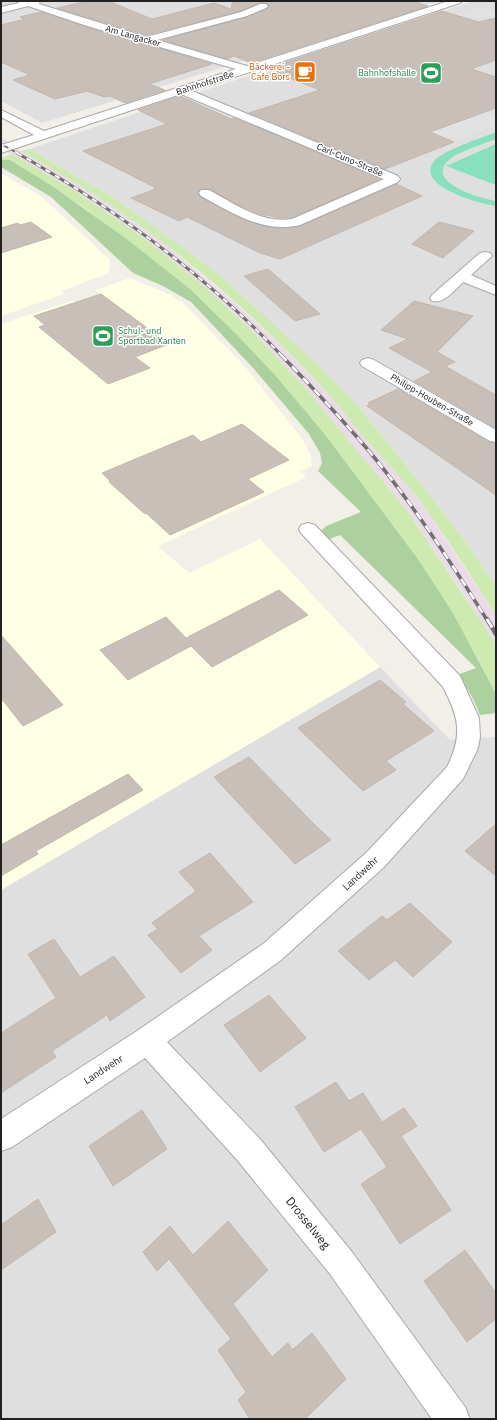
<svg xmlns="http://www.w3.org/2000/svg" width="497" height="1420" viewBox="0 0 497 1420" font-family="'IBM Plex Sans',sans-serif">
	<style>
		.residential { fill: #e0dfdf }
		.industrial { fill: #ebdbe8 }
		.education { fill: #ffffe5 }
		.grass { fill: #cdebb0 }
		.forest { fill: #add19e }
		.pitch { fill: #88e0be }
		.parking { fill: #e2e2e2 }
		.building { fill: #c7bfb8; stroke: #c4b6ab }
		.lines { fill: none; stroke-linecap: round; stroke-linejoin: round }
		.minor-casing { stroke: #a9a9a9; stroke-width: 2 }
		.minor { fill: #fff; fill-rule: evenodd }
		.rail-far3-casing { stroke: #707070; stroke-width: 2 }
		.rail-far2-casing { stroke: #707070; stroke-width: 3 }
		.rail-far1-casing { stroke: #707070; stroke-width: 3.5 }
		.rail-casing { stroke: #707070; stroke-width: 4.5 }
		.rail-far3 { stroke: #fff; stroke-width: 1.5; stroke-dasharray: 4; stroke-linecap: butt }
		.rail-far2 { stroke: #fff; stroke-width: 2; stroke-dasharray: 5.5; stroke-linecap: butt }
		.rail-far1 { stroke: #fff; stroke-width: 2.5; stroke-dasharray: 8; stroke-linecap: butt }
		.rail { stroke: #fff; stroke-width: 3; stroke-dasharray: 10; stroke-linecap: butt }
		.labels { text-anchor: middle; stroke-width: 3; stroke-linejoin: round; paint-order: stroke }
		.far-street-label { font-size: 9px; fill: #222; stroke: #fff }
		.far-food-label { font-size: 9px; fill: #c56008; stroke: #fff; text-anchor: end }
		.far-leisure-label { font-size: 9px; fill: #27864d; stroke: #fff; text-anchor: end }
		.street-label { font-size: 10px; fill: #222; stroke: #fff }
		.near-street-label { font-size: 12px; fill: #222; stroke: #fff }
	</style>
	<rect width="100%" height="100%" fill="#f2efe9"/>
	<path class="residential" d="M1 1H439L42 123 1 101Z
		M473 1H496V587L471 549 426 490 357 405 222 277 114 198 29 149Z
		M380 667 450 740 496 737V1419H1V890Z"/>
	<path class="industrial" d="M1 137 21 151 85 188 119 211 161 241 234 302 281 345 329 395 371 445 398 474 425 508 496 615V645L457 584 406 509 308 391 251 330 205 287 141 236 75 191 1 149Z"/>
	<path class="education" d="M1 173 42 197 109 259 110 268 107 274 61 291 64 294 1 316Z
		M130 278 171 295 184 304 221 342 246 368 300 436 307 447 311 456 312 466 300 472 306 477 158 546 189 573 260 539 380 667 1 890V324L72 301 75 302 104 297 95 290Z"/>
	<path class="grass" d="M29 149 114 198 197 258 222 277 322 369 357 405 426 490 471 549 496 587V615C473 579 450 543 425 508 408 485 389 465 370 444 356 428 343 411 329 395 267 326 195 263 119 211 87 189 54 170 21 151Z
		M12 154 75 191 141 236 205 287 251 330 308 391 406 509 485 627 496 645V694L453 613 418 559 327 437 190 289 83 207 10 160H1V158Z"/>
	<path class="forest" d="M1 160H10L52 186 124 237 190 289 236 334 275 375 327 437 418 559 453 613 496 694V713L480 715C474 700 468 687 457 675L476 668 340 535 324 541 321 536 322 530 326 526 361 512 318 471 322 463 320 453 309 434 254 369 191 302 163 286 133 273 51 197 1 167Z"/>
	<path class="pitch" d="M496 132V139C484 144 456 152 448 161 425 183 483 199 496 201V206C481 204 412 186 435 160 445 150 481 138 496 132Z
		M496 144V185L446 166Z"/>
	<path class="parking" d="M484 7 496 12V15L442 27 437 20Z
		M466 106 496 116V125L454 142 412 126Z"/>
	<path class="building" d="M88 1H108L152 19 214 3 231 9 233 1H412L428 6 251 63 234 56 227 59 163 40 247 17 267 9 270 6 266 2 259 3 241 11 146 35 57 8Z
		M442 11 479 22 496 18V60L471 69 496 77V108L430 132 454 142 385 169 249 113 320 90 265 69Z
		M41 12 87 27 212 64 149 84 165 90 125 103 110 96 104 97 87 91 55 99 13 80 30 75 1 62V25L25 19 20 17Z
		M180 96 231 119 235 118 380 179 292 218H281L260 214 239 205 210 189 201 188 198 192 200 197 247 221 273 228H287L300 226 396 184 422 196 280 259 260 253 187 217 179 221 131 198 156 189 154 188H156L83 151 167 124 138 110Z
		M31 222 52 237 1 253V228L18 223 20 225Z
		M439 222 474 231 443 258 412 244Z
		M268 269 320 314 295 321 244 276Z
		M101 294 169 344 135 357 150 368 108 384 39 327 45 325 34 316Z
		M414 301 473 316 437 352 455 362 445 366 496 395V428L414 381 432 372 389 348 408 339 381 330Z
		M398 389 489 442 496 443V495L367 406 370 404 368 403Z
		M242 424 289 460 248 479 264 492 170 535 146 513 145 514 109 482 110 481 102 473 193 435 201 442Z
		M279 590 308 615 212 667 191 646 128 680 100 650 166 617 186 638Z
		M1 635 63 705 23 726 1 698Z
		M380 680 406 702 403 704 434 731 386 761 396 770 363 791 298 728Z
		M249 757 314 824 331 840 295 864 214 777Z
		M128 774 143 790 36 851 38 854 1 876V845Z
		M496 824V876L465 851Z
		M210 853 253 902 199 936 212 950 181 973 148 935 158 929 152 923 196 891 179 872Z
		M410 903 452 942 413 977 395 960 369 980 338 951 382 916 387 920Z
		M54 939 80 977 114 956 145 997 110 1021 107 1015 52 1051 56 1057 1 1093V1033L56 998 28 954Z
		M269 995 306 1038 260 1072 224 1025Z
		M336 1082 349 1101 363 1093 382 1122 404 1108 417 1126 401 1136 451 1210 400 1244 361 1184 387 1167 361 1129 324 1152 295 1107Z
		M142 1110 167 1149 113 1186 89 1146Z
		M38 1199 56 1232 1 1270V1225Z
		M228 1221 268 1270 233 1304 272 1357 288 1343 292 1350 312 1333 346 1379 305 1419H250L238 1400 246 1392 218 1350 231 1339 169 1259 157 1271 143 1252 170 1226 193 1255Z
		M465 1250 496 1293V1319L467 1342 424 1281Z"/>
	<g class="lines">
		<g class="minor-casing">
			<path id="minor" d="M16 1H40L39 4 146 37 241 12 260 4H266L268 6 266 8 247 16 157 40 247 66 448 1H462L460 3 192 91 398 176 400 179 398 182 300 225C263 234 231 212 201 196L199 193 201 190H209C235 204 262 224 292 219L384 179 181 94 1 153V145L34 135 1 117V110L44 131 236 69 87 26 28 6 1 13V7L19 3Z
				M485 252 490 253 492 256 471 275 496 286V295L463 282C455 290 444 304 432 301L430 298 432 295 480 253Z
				M368 358 374 360 496 430V442L490 441 362 366 360 363 362 360Z
				M308 523 315 525 460 676 479 718 480 737 478 748 463 779 384 867 281 960 167 1042 260 1139 352 1252 465 1407 470 1419H432L330 1274 238 1161 145 1058 12 1147 1 1151V1119L137 1031 263 944 366 853 447 767C463 735 459 717 443 687L301 533 299 529 301 525Z"/>
		</g>
		<use href="#minor" class="minor"/>
		<g class="rail-far3-casing">
			<path id="rail-far3" d="M1 144 19 154"/>
		</g>
		<g class="rail-far2-casing">
			<path id="rail-far2" d="M17 153C114 208 206 275 282 356"/>
		</g>
		<g class="rail-far1-casing">
			<path id="rail-far1" d="M281 355C311 386 341 418 369 451 413 504 451 562 487 620"/>
		</g>
		<g class="rail-casing">
			<path id="rail" d="M487 619 496 634"/>
		</g>
		<use href="#rail-far3" class="rail-far3"/>
		<use href="#rail-far2" class="rail-far2"/>
		<use href="#rail-far1" class="rail-far1"/>
		<use href="#rail" class="rail"/>
	</g>
	<defs>
		<g id="cafe-square" transform="scale(1.15)"><rect x="-9" y="-9" width="18" height="18" rx="4" fill="#e8710a" stroke="#fff"/><path d="M-5.5-4.5H6V0H3Q3 3.5 0 3.5H-2.5Q-5.5 3.5-5.5 0ZM3-3.2v2h1.7v-2ZM-6 4.5H4V6H-6Z" fill="#fff"/></g>
		<g id="stadium-square" transform="scale(1.15)"><rect x="-9" y="-9" width="18" height="18" rx="4" fill="#2e9e5b" stroke="#fff"/><path d="M0-5a6.5 5 0 1 0 0 10a6.5 5 0 1 0 0-10ZM-3.5-1.8h7v3.6h-7Z" fill="#fff"/></g>
	</defs>
	<g fill-rule="evenodd">
		<use href="#cafe-square" x="305" y="72"/>
		<use href="#stadium-square" x="431" y="73"/>
		<use href="#stadium-square" x="103" y="336"/>
	</g>
	<g class="labels">
		<g class="far-street-label">
			<text transform="translate(133 36) rotate(16)" y="3">Am Langacker</text>
			<text transform="translate(205 83) rotate(-18)" y="3">Bahnhofstraße</text>
			<text transform="translate(350 160) rotate(23)" y="3">Carl-Cuno-Straße</text>
			<text transform="translate(432 400) rotate(30)" y="3">Philipp-Houben-Straße</text>
		</g>
		<g class="far-food-label">
			<text x="290" y="70">Bäckerei -<tspan x="290" dy="10">Cafe Bors</tspan></text>
		</g>
		<g class="far-leisure-label">
			<text x="416" y="76">Bahnhofshalle</text>
			<text x="118" y="334" text-anchor="start">Schul- und<tspan x="118" dy="10">Sportbad Xanten</tspan></text>
		</g>
		<g class="street-label">
			<text transform="translate(360 873) rotate(-43)" y="4">Landwehr</text>
			<text transform="translate(103 1069) rotate(-33)" y="4">Landwehr</text>
		</g>
		<g class="near-street-label">
			<text transform="translate(308 1223) rotate(51)" y="4">Drosselweg</text>
		</g>
	</g>
	<rect width="497" height="1420" fill="none" stroke="#222222" stroke-width="4"/>
</svg>
